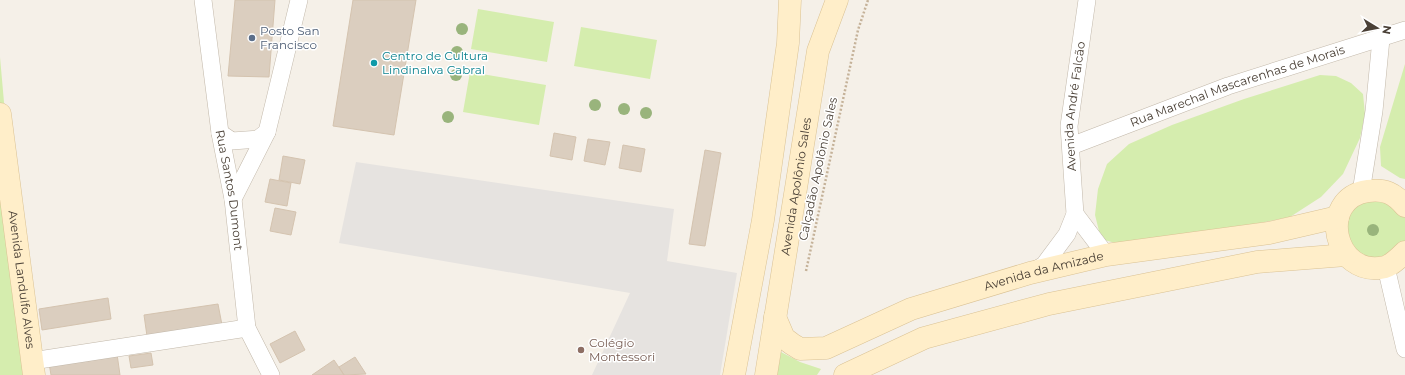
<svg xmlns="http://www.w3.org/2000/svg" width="1405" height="375" viewBox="0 0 1405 375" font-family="Montserrat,sans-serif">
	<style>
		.green { fill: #d5edae }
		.parking { fill: #e6e3e0 }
		.building { fill: #dbcebf; stroke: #d4c3af }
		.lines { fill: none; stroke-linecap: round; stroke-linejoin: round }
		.street-casing { stroke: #c2b8aa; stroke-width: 18 }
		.secondary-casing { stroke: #dac294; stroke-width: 23 }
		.path { stroke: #c5b299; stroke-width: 2.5; stroke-dasharray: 2 2; stroke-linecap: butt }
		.street { stroke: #fff; stroke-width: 17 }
		.secondary { stroke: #ffeec9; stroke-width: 22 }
		.tree { fill: #99b47c }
		.service-dot { fill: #5c6f8a; stroke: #fff; stroke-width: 1.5 }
		.culture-dot { fill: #0f9aa8; stroke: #fff; stroke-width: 1.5 }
		.education-dot { fill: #8d6e63; stroke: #fff; stroke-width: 1.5 }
		.labels { text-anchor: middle; stroke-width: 3; stroke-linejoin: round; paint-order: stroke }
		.service-label { font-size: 12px; fill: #4e5e75; stroke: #fff; text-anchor: start }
		.culture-label { font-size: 12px; fill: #0d838f; stroke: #fff; text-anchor: start }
		.street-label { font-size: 12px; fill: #4a4036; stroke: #fff }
		.education-label { font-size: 12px; fill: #785e54; stroke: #fff; text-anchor: start }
	</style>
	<rect width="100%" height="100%" fill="#f5f0e8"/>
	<path class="green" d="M478 9 554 22 547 62 471 49Z
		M581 27 657 40 650 79 574 66Z
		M0 57 27 362 25 375H0Z
		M1405 64V179L1400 178 1381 166 1380 147Z
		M470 72 546 85 539 125 463 112Z
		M1320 75 1336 76 1351 83 1363 94 1365 114 1360 138 1343 174 1321 197 1290 217 1235 228 1115 243 1101 239 1095 215 1098 189 1107 164 1129 144 1172 125 1244 99Z
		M1373 196 1405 211V252L1396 260 1353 259 1344 215Z
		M781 352 800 362 821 369 817 375H777Z"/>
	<path class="parking" d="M356 162 674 209 667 261 737 273 720 375H592L630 293 339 243Z"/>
	<path class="building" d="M235 0H275L269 77 228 76Z
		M353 0H416L394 135 333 126Z
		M554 133 576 137 572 160 550 156Z
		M588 139 610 142 605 165 584 161Z
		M623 145 645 149 641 172 619 168Z
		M705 150 721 153 705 246 689 244Z
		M283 156 305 160 300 184 279 180Z
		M270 179 291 183 287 206 265 202Z
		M275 208 296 212 291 235 270 231Z
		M108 298 111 319 42 330 39 309Z
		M218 304 222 325 147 336 144 315Z
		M295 331 305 350 280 363 270 344Z
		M151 353 153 365 131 368 129 356Z
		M117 354 120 375H51L49 363Z
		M355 357 366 374 344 375 339 367Z
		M334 360 344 375H312Z"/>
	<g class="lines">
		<g class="street-casing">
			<g id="street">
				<path id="s1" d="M203 0 220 133 233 199 247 328 271 375"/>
				<path d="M220 133 232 141 258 139 267 132"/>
				<path id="s2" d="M1071 146 1228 86 1405 30"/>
				<path d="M1361 192 1374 111 1381 39"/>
				<path d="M233 199 267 132 299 0"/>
				<path d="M1075 214 1106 255"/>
				<path d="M1386 267 1405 349"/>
				<path id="s3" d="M1034 271 1044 265 1067 234 1075 214 1069 126 1087 0"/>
				<path d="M32 361 247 328"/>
			</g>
		</g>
		<g class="secondary-casing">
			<g id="secondary">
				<path id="s4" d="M0 114 34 375"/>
				<path d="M1405 206C1394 193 1385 189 1368 191 1317 198 1333 279 1385 267 1392 265 1400 257 1405 252"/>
				<path id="s5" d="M775 317 784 338 792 344 800 349 826 348 911 309 1030 273 1106 255 1269 233 1338 217"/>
				<path d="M734 375 763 220 788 43 790 0"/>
				<path id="s6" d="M766 375 818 51 837 0"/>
				<path d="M845 375 924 338 1049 304 1257 262 1346 255"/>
			</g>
		</g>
		<path class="path" d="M806 271 858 30 868 0"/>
		<use href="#street" class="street"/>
		<use href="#secondary" class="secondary"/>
	</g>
	<g class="tree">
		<circle cx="462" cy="29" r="6"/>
		<circle cx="457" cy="52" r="6"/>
		<circle cx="456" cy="75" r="6"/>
		<circle cx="595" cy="105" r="6"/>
		<circle cx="624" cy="109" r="6"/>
		<circle cx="646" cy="113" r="6"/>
		<circle cx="448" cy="117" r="6"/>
		<circle cx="1373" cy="230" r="6"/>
	</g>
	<circle class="service-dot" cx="252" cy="38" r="4"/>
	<circle class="culture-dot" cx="374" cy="63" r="4"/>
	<circle class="education-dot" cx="581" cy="350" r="4"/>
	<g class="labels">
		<g class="service-label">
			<text x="260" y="35">Posto San<tspan x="260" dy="14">Francisco</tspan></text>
		</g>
		<g class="culture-label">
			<text x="382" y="60">Centro de Cultura<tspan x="382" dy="14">Lindinalva Cabral</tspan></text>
		</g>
		<g class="street-label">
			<text dy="4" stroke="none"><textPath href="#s2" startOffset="177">Rua Marechal Mascarenhas de Morais</textPath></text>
			<text dy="4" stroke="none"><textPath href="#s3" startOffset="180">Avenida André Falcão</textPath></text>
			<text transform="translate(818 169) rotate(-78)" y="4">Calçadão Apolônio Sales</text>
			<text dy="4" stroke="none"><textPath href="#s6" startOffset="191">Avenida Apolônio Sales</textPath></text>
			<text dy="4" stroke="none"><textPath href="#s1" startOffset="192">Rua Santos Dumont</textPath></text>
			<text dy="4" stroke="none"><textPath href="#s5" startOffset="300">Avenida da Amizade</textPath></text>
			<text dy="4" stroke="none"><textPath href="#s4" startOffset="167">Avenida Landulfo Alves</textPath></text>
		</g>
		<g class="education-label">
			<text x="589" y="347">Colégio<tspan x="589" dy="14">Montessori</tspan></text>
		</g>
	</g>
	<g transform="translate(1377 28) rotate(100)" stroke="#ffffff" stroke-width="3" paint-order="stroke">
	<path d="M0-3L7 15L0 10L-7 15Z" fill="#4a4036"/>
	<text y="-6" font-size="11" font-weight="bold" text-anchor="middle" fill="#4a4036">N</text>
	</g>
</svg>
